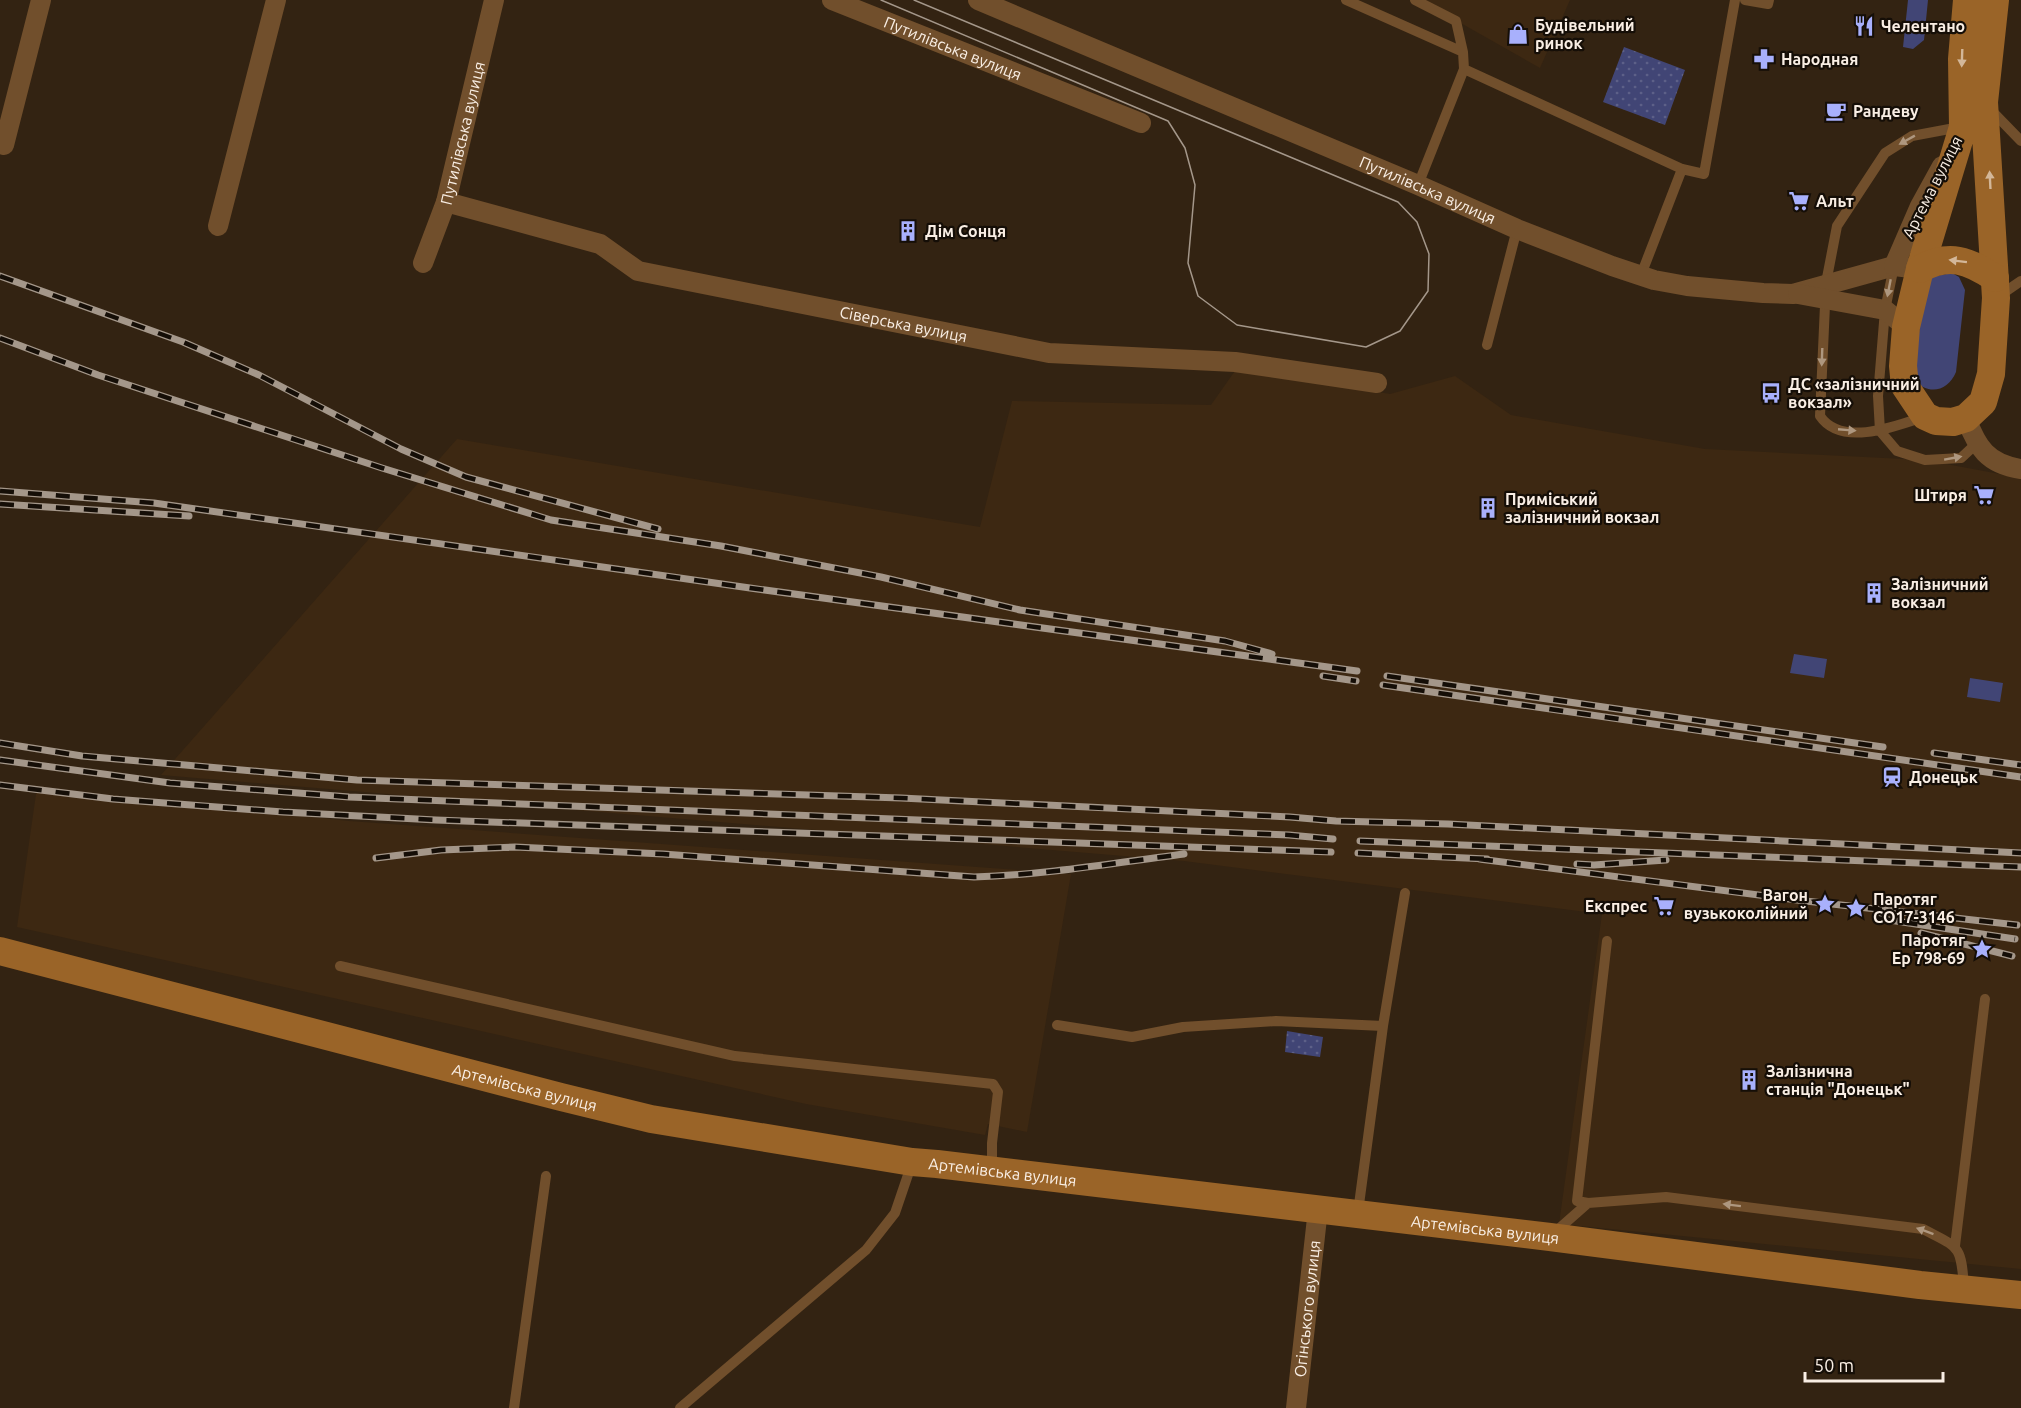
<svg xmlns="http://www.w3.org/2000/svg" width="2021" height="1408" viewBox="0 0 2021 1408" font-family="Ubuntu,sans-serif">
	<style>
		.built { fill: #3d2812 }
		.grass { fill: #414575 }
		.park { fill: url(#park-dots) }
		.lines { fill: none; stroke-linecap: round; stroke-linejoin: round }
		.lane { stroke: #714f2c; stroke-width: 10 }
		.street { stroke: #714f2c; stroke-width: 20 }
		.secondary { stroke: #9a6428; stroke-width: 28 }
		.tram { stroke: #a4978a; stroke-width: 1.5 }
		.rail-casing { stroke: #a4978a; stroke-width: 7 }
		.rail { stroke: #150e07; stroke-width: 4.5; stroke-dasharray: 14; stroke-linecap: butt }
		.oneway { fill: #d3b799 }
		.oneway2 { fill: #ae977f }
		.labels { text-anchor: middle; stroke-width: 4.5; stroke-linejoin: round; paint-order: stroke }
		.poi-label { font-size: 16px; font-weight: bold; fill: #f9eee4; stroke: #150e07; text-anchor: start }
		.street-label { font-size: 16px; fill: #f9eee4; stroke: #150e07 }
	</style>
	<defs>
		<pattern id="park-dots" width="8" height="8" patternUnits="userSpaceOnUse" patternTransform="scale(1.5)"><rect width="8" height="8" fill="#414575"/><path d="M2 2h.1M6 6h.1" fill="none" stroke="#5d6088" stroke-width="1.8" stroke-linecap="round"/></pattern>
	</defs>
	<rect width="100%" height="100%" fill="#332312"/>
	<path class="built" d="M1420 0H1570L1540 68Z
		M1237 368 1390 394 1455 376 1511 415 1705 449 1925 460 2021 478V1269L1559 1224 1602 914 1184 861 161 775 457 439 980 527 1012 401 1211 405Z
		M37 787 349 821 1071 874 1027 1132 988 1124 985 1135 806 1104 17 927Z"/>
	<path class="grass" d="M1908 0H1928L1924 40 1913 49 1903 47Z
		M1952 273 1959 277 1965 290 1956 372C1948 391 1929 396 1914 380L1925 278Z
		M1794 654 1827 659 1824 678 1790 673Z
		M1970 678 2003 683 2000 702 1967 697Z"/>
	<path class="park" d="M1624 47 1685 70 1665 125 1603 102Z
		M1287 1031 1323 1037 1320 1057 1285 1052Z"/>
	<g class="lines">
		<path class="lane" d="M1346 0 1463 52
			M1415 0 1456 21 1463 52 1464 69 1418 185
			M1745 0 1768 4 1769 0
			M1464 69 1682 169 1704 174 1735 0
			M1990 109 2021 141
			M1894 266 1885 310 1878 396 1880 431 1897 451 1925 460 1961 458 1976 444
			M1641 275 1682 169
			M1999 296 2021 281
			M1487 345 1517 229
			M1923 417C1894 427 1841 447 1820 416L1826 283 1837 226 1885 153 1912 136 1960 127
			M340 966 735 1056 993 1084 998 1092 992 1143V1170
			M1057 1025 1132 1037 1183 1027 1276 1021 1383 1026
			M1588 1203 1577 1201 1607 941
			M1358 1212 1383 1026 1405 893
			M1554 1233 1588 1203 1666 1197 1923 1229C1959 1248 1961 1244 1964 1287
			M1955 1246 1985 999
			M514 1408 546 1176
			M680 1408 866 1250 895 1213 912 1163"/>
		<g class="street">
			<path id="s1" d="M832 0 1141 123"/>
			<path id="s2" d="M978 0 1418 185 1517 229 1612 266 1654 280 1687 286 1763 293 1793 294 1894 266 1920 269"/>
			<path d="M4 145 41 0"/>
			<path id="s3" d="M446 202 600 244 638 271 1049 353 1235 362 1377 383"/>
			<path d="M218 226 276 0"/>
			<path id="s4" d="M423 263 446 202 494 0"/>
			<path d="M1894 266 1920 206 1942 166"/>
			<path d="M1798 294 1885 310 1906 327"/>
			<path d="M1966 418C1977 447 1987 464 2021 469"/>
			<path id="s5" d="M1296 1408 1318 1209"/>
		</g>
		<g class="secondary">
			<path d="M1967 0 1962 59 1963 127 1920 269 1906 327 1903 366 1905 386 1925 416 1936 421 1953 422 1966 418 1983 402 1991 374 1996 298 1984 102 1995 0"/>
			<path d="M1920 269C1949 253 1968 260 1995 278"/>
			<path id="s6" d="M0 951 561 1097 651 1119 912 1162 937 1164 1550 1237 1920 1285 2021 1295"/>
		</g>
		<path class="tram" d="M881 0 1168 121 1185 148 1195 185 1188 263 1198 296 1237 325 1366 347 1400 331 1428 291 1429 254 1417 222 1398 202 914 0"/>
		<g class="rail-casing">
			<path id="rail" d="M0 276 183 342 259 375 401 449 466 477 658 529
				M0 338 98 375 382 468 551 520 721 546 881 577 1020 610 1225 641 1272 654
				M0 491 154 503 750 588 1357 671
				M0 504 189 516
				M1323 676 1356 681
				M1387 676 1883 747
				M1383 685 2021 777
				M0 743 82 756 357 780 901 798 1290 817 1336 821 1448 824 2021 853
				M1934 753 2021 765
				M0 760 170 783 349 797 1289 835 1333 839
				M0 785 113 799 283 812 436 820 1331 852
				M1360 841 2021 867
				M1358 853 1487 859
				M376 858 441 850 515 847 663 854 974 877C1044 875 1114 863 1184 854
				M1479 859 1797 900 2017 925
				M1577 864 1594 865 1666 860
				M1876 918 2015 939
				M1921 933 2012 956"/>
		</g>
		<use href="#rail" class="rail"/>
	</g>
	<defs><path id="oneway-solid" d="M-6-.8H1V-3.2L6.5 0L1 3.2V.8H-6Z" transform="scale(1.5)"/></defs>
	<g class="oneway">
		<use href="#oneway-solid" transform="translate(1962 58) rotate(92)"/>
		<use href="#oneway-solid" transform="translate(1990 180) rotate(-93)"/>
		<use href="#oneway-solid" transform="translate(1958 261) rotate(-173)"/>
	</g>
	<g class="oneway2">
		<use href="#oneway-solid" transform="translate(1907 140) rotate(151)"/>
		<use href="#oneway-solid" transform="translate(1889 288) rotate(101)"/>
		<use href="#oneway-solid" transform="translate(1822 357) rotate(92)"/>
		<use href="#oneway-solid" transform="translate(1847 430) rotate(5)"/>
		<use href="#oneway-solid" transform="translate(1953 458) rotate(-10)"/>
		<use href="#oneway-solid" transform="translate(1732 1205) rotate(-173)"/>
		<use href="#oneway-solid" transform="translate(1925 1231) rotate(-160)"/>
	</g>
	<defs>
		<g id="restaurant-bare" transform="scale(1.62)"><path d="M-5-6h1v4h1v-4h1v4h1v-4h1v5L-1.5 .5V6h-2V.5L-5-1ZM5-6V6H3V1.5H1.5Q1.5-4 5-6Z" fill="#a8b0fc" stroke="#150e07" stroke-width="2.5" paint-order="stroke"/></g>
		<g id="shop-bare" transform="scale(1.62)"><path d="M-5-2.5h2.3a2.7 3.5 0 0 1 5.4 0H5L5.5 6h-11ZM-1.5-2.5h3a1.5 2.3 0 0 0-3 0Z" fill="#a8b0fc" stroke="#150e07" stroke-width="2.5" paint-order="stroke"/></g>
		<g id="pharmacy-bare" transform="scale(1.62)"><path d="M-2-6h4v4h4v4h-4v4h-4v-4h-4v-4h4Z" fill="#a8b0fc" stroke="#150e07" stroke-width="2.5" paint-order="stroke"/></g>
		<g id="cafe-bare" transform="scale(1.62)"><path d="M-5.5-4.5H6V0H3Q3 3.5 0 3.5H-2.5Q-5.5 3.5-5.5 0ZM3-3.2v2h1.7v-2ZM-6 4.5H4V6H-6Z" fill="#a8b0fc" stroke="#150e07" stroke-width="2.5" paint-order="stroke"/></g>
		<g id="supermarket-bare" transform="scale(1.62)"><path d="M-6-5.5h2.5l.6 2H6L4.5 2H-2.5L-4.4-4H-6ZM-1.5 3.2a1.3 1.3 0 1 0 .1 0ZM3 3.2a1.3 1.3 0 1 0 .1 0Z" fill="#a8b0fc" stroke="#150e07" stroke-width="2.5" paint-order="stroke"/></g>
		<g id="building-bare" transform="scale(1.62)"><path d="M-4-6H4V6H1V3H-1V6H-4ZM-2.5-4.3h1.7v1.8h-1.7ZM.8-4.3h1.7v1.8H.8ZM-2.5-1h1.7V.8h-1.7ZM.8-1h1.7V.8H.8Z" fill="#a8b0fc" stroke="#150e07" stroke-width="2.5" paint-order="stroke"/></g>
		<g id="bus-bare" transform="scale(1.62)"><path d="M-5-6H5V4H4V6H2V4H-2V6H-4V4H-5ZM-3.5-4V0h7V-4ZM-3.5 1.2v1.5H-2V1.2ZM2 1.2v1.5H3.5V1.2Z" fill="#a8b0fc" stroke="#150e07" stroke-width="2.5" paint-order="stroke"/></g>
		<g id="station-bare" transform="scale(1.62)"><path d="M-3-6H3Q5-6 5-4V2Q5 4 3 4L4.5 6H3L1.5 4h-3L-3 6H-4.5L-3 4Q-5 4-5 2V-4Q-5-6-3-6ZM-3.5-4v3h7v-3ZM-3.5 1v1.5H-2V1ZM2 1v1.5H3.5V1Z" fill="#a8b0fc" stroke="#150e07" stroke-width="2.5" paint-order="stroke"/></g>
		<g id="sight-bare" transform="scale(1.62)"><path d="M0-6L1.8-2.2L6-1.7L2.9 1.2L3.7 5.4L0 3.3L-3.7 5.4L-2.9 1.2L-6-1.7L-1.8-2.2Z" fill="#a8b0fc" stroke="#150e07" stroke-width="2.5" paint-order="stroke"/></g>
	</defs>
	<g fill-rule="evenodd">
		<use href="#restaurant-bare" x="1864" y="26"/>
		<use href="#shop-bare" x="1518" y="34"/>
		<use href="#pharmacy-bare" x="1764" y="59"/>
		<use href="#cafe-bare" x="1836" y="111"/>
		<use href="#supermarket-bare" x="1799" y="201"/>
		<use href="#building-bare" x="908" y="231"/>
		<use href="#bus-bare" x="1771" y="393"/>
		<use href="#supermarket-bare" x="1984" y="495"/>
		<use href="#building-bare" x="1488" y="508"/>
		<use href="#building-bare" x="1874" y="593"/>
		<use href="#station-bare" x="1892" y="777"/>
		<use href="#sight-bare" x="1825" y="904"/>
		<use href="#supermarket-bare" x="1664" y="906"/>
		<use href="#sight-bare" x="1856" y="908"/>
		<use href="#sight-bare" x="1982" y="949"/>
		<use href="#building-bare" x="1749" y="1080"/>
	</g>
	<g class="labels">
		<g class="poi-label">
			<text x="1535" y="31">Будівельний<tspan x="1535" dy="18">ринок</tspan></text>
			<text x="1881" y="32">Челентано</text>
			<text x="1781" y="65">Народная</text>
			<text x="1853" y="117">Рандеву</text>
			<text x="1816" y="207">Альт</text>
			<text x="925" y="237">Дім Сонця</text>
			<text x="1788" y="390">ДС «залізничний<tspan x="1788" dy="18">вокзал»</tspan></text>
			<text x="1967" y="501" text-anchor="end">Штиря</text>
			<text x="1505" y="505">Приміський<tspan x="1505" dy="18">залізничний вокзал</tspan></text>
			<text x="1891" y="590">Залізничний<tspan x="1891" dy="18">вокзал</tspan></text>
			<text x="1909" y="783">Донецьк</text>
			<text x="1808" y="901" text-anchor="end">Вагон<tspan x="1808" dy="18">вузькоколійний</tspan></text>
			<text x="1873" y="905">Паротяг<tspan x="1873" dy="18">СО17-3146</tspan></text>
			<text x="1647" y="912" text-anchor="end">Експрес</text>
			<text x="1965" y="946" text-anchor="end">Паротяг<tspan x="1965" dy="18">Ер 798-69</tspan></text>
			<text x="1766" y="1077">Залізнична<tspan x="1766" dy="18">станція "Донецьк"</tspan></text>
		</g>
		<g class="street-label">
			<text dy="6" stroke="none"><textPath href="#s1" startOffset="130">Путилівська вулиця</textPath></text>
			<text dy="6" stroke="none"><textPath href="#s4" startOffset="136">Путилівська вулиця</textPath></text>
			<text transform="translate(1932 187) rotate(-63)" y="6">Артема вулиця</text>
			<text dy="6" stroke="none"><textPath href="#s2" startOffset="488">Путилівська вулиця</textPath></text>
			<text dy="6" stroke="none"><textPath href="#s3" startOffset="477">Сіверська вулиця</textPath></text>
			<text dy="6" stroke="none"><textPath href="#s6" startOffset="542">Артемівська вулиця</textPath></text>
			<text dy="6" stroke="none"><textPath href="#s6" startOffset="1028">Артемівська вулиця</textPath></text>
			<text dy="6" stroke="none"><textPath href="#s6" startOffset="1514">Артемівська вулиця</textPath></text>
			<text dy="6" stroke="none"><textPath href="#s5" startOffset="100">Огінського вулиця</textPath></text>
		</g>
	</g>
	<path d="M1805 1372v9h138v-9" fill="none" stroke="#f9eee4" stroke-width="3"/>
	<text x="1814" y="1372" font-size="18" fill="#f9eee4" stroke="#150e07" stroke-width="4.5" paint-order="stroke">50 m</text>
</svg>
